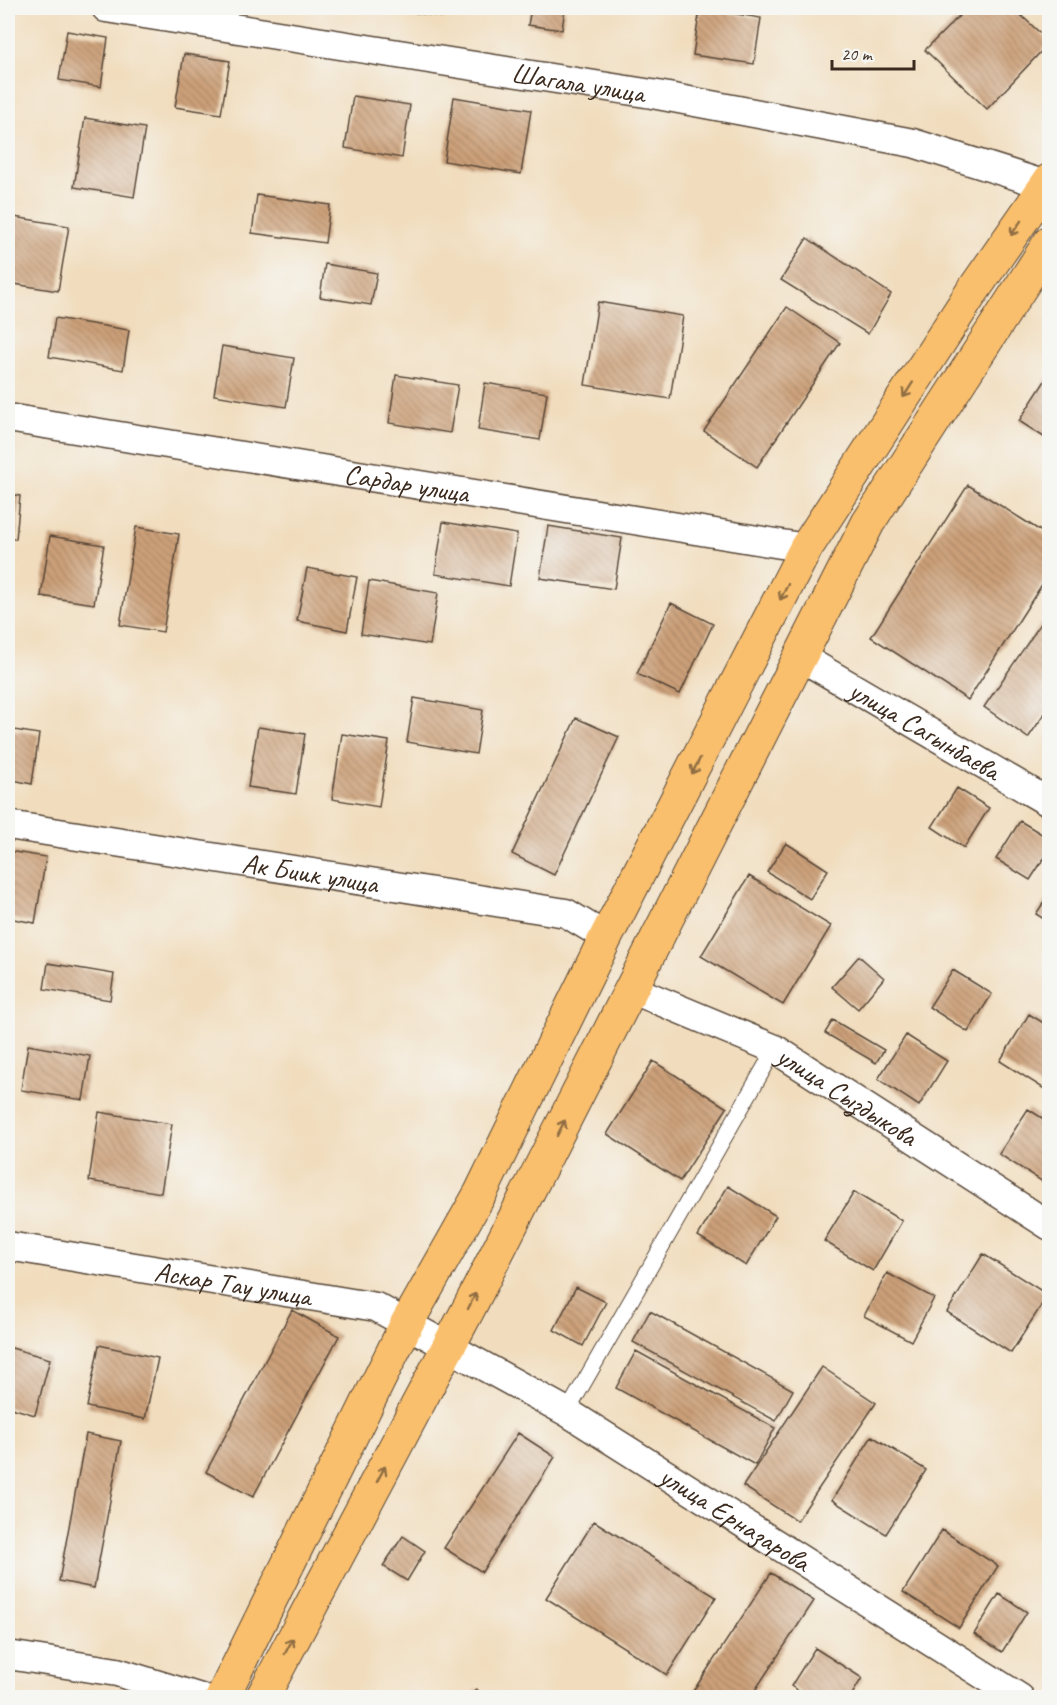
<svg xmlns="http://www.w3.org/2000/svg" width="1057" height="1705" viewBox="0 0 1057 1705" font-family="Caveat,sans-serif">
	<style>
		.building { fill: url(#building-back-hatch) }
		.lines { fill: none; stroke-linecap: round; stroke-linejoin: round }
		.service-casing { stroke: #564536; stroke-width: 17 }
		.minor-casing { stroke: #564536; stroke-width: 31 }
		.trunk-casing { stroke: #564536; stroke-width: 35 }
		.service { stroke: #fff; stroke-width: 15 }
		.minor { stroke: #fff; stroke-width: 28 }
		.trunk { stroke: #f9bf6d; stroke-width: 33 }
		.oneway { stroke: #906d42 }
		.labels { text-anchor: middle; stroke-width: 4.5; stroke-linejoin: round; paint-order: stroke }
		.street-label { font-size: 28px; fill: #3b2a1e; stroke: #f6f6f2 }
	</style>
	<defs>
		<pattern id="building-back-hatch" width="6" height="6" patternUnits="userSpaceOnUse" patternTransform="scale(1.5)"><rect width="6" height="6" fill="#cca079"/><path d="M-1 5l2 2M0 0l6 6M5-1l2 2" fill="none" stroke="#a78363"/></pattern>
	</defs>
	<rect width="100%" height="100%" fill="#f6f6f2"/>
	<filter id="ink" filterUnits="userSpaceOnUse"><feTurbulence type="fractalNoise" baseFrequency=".0167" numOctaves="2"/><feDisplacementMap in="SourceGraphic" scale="12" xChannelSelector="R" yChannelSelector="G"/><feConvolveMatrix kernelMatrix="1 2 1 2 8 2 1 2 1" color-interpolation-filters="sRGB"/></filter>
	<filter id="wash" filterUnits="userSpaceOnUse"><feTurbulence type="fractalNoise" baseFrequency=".008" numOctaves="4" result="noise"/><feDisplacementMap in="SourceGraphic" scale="24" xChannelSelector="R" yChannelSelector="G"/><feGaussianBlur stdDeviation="1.35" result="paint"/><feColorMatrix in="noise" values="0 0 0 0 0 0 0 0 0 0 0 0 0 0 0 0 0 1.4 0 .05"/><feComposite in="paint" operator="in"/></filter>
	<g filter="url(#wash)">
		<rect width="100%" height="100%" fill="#f1ddbe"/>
		<g id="blocks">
			<path class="building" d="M389 8H442L441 17Z
				M531 8H565L562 30 528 25Z
				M700 8 761 18 754 64 693 55Z
				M967 8H1013L1050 42 987 109 925 50Z
				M67 31 108 38 101 87 59 80Z
				M184 54 230 61 221 114 175 107Z
				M353 96 410 105 402 158 345 148Z
				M454 97 531 110 521 174 444 161Z
				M85 118 145 128 134 197 74 187Z
				M257 195 330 205 325 243 252 233Z
				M8 216 69 226 58 291 8 283Z
				M807 238 891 294 868 334 781 280Z
				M325 264 377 273 371 305 320 297Z
				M598 302 683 316 670 399 585 385Z
				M787 307 840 343 757 467 704 431Z
				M55 318 129 330 123 370 49 357Z
				M222 346 294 358 286 407 214 395Z
				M1050 373V441L1019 421Z
				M396 375 458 385 450 433 389 423Z
				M485 383 547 393 540 440 478 430Z
				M968 485 1050 537V572L968 700 871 637Z
				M8 494 20 496 16 539H8Z
				M443 522 517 534 509 586 435 574Z
				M548 526 622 538 614 589 540 578Z
				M136 527 179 534 163 632 120 625Z
				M50 536 104 545 94 604 41 596Z
				M307 568 357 577 347 631 297 621Z
				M369 581 438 593 430 645 361 634Z
				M671 603 713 624 680 694 637 674Z
				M1050 610V706L1028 738 984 707Z
				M414 698 483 710 476 754 407 742Z
				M576 718 619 737 554 875 512 854Z
				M258 727 305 734 296 794 248 787Z
				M8 729 39 734 32 784 8 779Z
				M342 734 389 741 379 807 332 799Z
				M957 788 989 808 964 848 932 827Z
				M1020 821 1050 839V849L1030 880 996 859Z
				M786 843 828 870 810 899 767 872Z
				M8 851 46 857 35 923 8 918Z
				M749 876 831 926 783 1005 701 956Z
				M1050 893V923L1036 914Z
				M859 956 884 978 858 1009 832 987Z
				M48 963 114 974 110 1000 44 989Z
				M953 970 992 994 968 1032 929 1007Z
				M1029 1014 1050 1027V1084L1046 1090 1000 1061Z
				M833 1020 884 1050 876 1063 825 1033Z
				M906 1035 947 1061 919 1106 878 1079Z
				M28 1045 90 1056 83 1100 21 1090Z
				M653 1061 727 1108 680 1181 607 1134Z
				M1028 1109 1050 1123V1173L1043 1182 999 1154Z
				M99 1112 172 1124 161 1193 89 1181Z
				M728 1186 776 1216 746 1266 698 1236Z
				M854 1192 902 1221 873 1271 824 1241Z
				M983 1254 1048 1295 1011 1353 947 1312Z
				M887 1273 934 1298 911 1341 864 1316Z
				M576 1287 606 1302 583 1346 554 1330Z
				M292 1310 339 1336 253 1497 206 1472Z
				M650 1311 793 1390 776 1421 633 1342Z
				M99 1345 158 1358 145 1419 87 1407Z
				M8 1347 50 1359 35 1415 8 1407Z
				M636 1351 775 1428 755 1465 616 1388Z
				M822 1367 876 1403 797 1521 743 1486Z
				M518 1433 555 1457 482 1572 444 1548Z
				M86 1434 121 1441 94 1588 59 1581Z
				M872 1436 926 1470 886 1534 832 1500Z
				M594 1521 716 1597 667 1675 546 1598Z
				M942 1530 998 1566 959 1628 903 1592Z
				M403 1536 425 1551 407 1581 383 1566Z
				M771 1573 814 1601 750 1698H692L690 1696Z
				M999 1594 1027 1612 1002 1652 974 1634Z
				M815 1648 862 1678 850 1698H809L791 1686Z
				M476 1689 489 1698H470Z"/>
		</g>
	</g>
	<g filter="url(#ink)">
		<use href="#blocks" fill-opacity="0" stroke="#564536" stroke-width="1.5"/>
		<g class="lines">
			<g class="service-casing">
				<path id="service" d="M567 1412 775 1049"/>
			</g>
			<g class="minor-casing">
				<g id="minor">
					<path id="s1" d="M106 8 652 94 913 143 1046 185"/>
					<path id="s2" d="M8 418 806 548"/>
					<path id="s3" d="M799 656 1050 803"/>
					<path id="s4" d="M8 825 566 913 606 937"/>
					<path id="s5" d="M631 989 775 1049 1050 1226"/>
					<path id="s6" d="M8 1246 376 1307 567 1412 1020 1698"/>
					<path d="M8 1655 117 1672 201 1698"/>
				</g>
			</g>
			<g class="trunk-casing">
				<path id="trunk" d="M222 1698 407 1323 481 1192 606 937 806 548 972 292 1050 180
					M262 1698 470 1306 868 523 1050 242"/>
			</g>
			<use href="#service" class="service"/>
			<use href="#minor" class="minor"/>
			<use href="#trunk" class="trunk"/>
		</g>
		<defs><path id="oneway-shaft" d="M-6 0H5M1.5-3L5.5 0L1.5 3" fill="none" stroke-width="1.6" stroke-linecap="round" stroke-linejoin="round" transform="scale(1.5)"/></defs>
		<g class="oneway">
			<use href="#oneway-shaft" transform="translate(1016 228) rotate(125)"/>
			<use href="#oneway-shaft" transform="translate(908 390) rotate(123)"/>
			<use href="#oneway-shaft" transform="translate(784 592) rotate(117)"/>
			<use href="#oneway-shaft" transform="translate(696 766) rotate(118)"/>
			<use href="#oneway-shaft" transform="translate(561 1128) rotate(-63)"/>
			<use href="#oneway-shaft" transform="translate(472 1301) rotate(-63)"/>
			<use href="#oneway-shaft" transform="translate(381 1474) rotate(-62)"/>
			<use href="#oneway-shaft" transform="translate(289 1646) rotate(-62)"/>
		</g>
	</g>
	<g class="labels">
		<g class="street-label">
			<text dy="10" stroke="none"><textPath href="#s1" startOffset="478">Шагала улица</textPath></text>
			<text dy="10" stroke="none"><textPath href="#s2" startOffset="404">Сардар улица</textPath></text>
			<text dy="10" stroke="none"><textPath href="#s3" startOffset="146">улица Сагынбаева</textPath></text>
			<text dy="10" stroke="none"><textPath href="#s4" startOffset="306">Ак Биик улица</textPath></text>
			<text dy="10" stroke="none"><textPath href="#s5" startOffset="242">улица Сыздыкова</textPath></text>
			<text dy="10" stroke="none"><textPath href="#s6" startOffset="228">Аскар Тау улица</textPath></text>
			<text dy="10" stroke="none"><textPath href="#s6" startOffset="790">улица Ерназарова</textPath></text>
		</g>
	</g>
	<rect width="1057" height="1705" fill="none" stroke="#f6f6f2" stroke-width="30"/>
	<path d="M832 60v9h82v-9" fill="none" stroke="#3b2a1e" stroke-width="3"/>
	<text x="841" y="60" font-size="18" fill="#3b2a1e" stroke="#f6f6f2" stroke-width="4.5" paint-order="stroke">20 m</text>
</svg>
